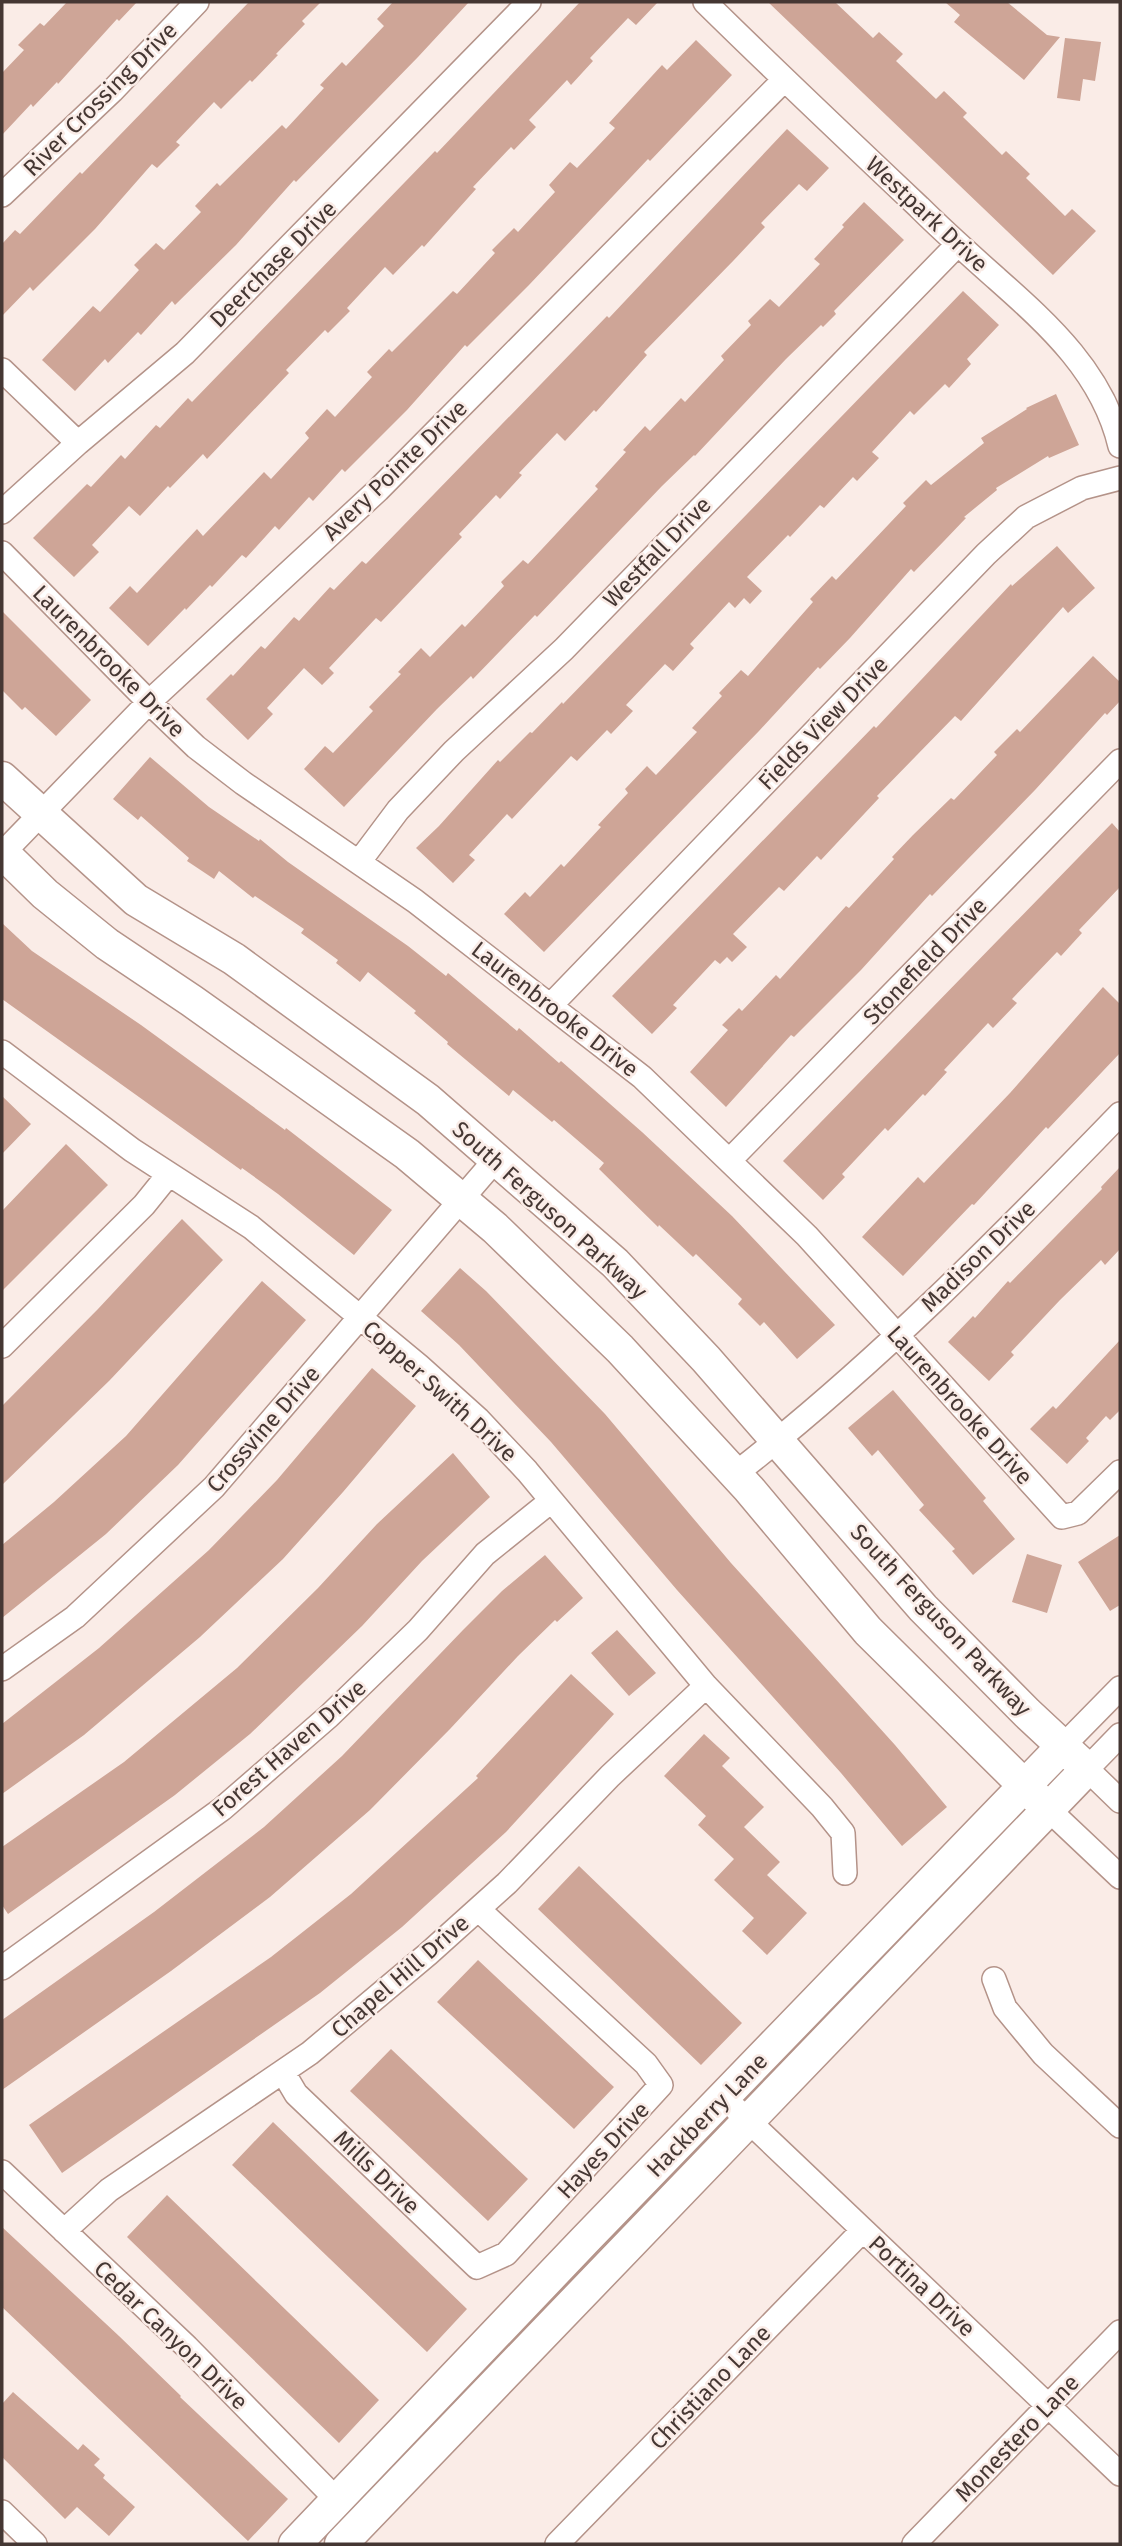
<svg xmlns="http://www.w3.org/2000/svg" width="1122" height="2546" viewBox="0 0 1122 2546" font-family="'Fira Sans',sans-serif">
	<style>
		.building { fill: #cea597 }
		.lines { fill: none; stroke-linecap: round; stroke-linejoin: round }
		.street-casing { stroke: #b49389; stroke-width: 26 }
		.secondary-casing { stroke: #b49389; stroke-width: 35 }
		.street { stroke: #fff; stroke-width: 23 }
		.secondary { stroke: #fff; stroke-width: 32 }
		.labels { text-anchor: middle; stroke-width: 5; stroke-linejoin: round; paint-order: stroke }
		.street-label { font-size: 23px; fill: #453733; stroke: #faece7 }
	</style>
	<rect width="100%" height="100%" fill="#faece7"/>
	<path class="building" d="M67 2H137L119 21 117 19 58 84 57 82 33 107 31 104 2 135V73L24 50 18 45 40 23 44 26Z
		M249 2H321L302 21 305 24 276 54 278 55 252 82 250 80 221 109 214 102 176 142 180 145 157 168 152 164 95 229 33 291 30 287 2 316V244L15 230 20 234 80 172 82 174Z
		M393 2H469L418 57 296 182 294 180 236 245 175 305 172 301 141 335 138 332 108 363 105 359 75 391 42 360 93 306 100 312 139 270 134 265 156 243 164 250 201 212 195 206 217 183 220 186 282 125 286 129 324 88 320 85 342 62 346 66 384 26 377 19Z
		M580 2H658L636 25 628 18 590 58 593 61 571 85 567 80 529 120 536 127 514 150 511 147 473 187 476 189 424 247 422 245 393 275 385 267 347 308 350 311 328 333 325 330 286 370 289 373 207 459 203 454 170 488 168 486 140 516 129 506 92 545 99 552 74 577 33 538 87 484 91 487 121 455 125 459 156 425 160 428 188 398 192 402 435 151 437 153Z
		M768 2H835L873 38 879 32 903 54 896 61 936 99 944 91 967 113 963 117 1002 155 1006 151 1030 174 1026 178 1065 216 1072 209 1096 231 1053 275Z
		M945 2H1007L1047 35 1060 37 1024 80 954 22 960 15Z
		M1065 38 1101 42 1095 81 1083 79 1080 101 1057 98Z
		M696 40 732 75 650 161 648 159 529 285 467 347 465 345 407 410 345 472 342 469 313 501 309 497 279 530 275 526 246 558 242 555 212 587 210 585 186 610 185 608 148 646 109 608 130 586 137 593 197 529 203 536 264 472 271 479 309 438 305 433 327 409 335 417 372 377 367 372 389 349 392 352 453 291 457 294 495 253 492 250 514 228 518 232 555 192 549 185 570 162 577 168 615 128 609 123 662 65 667 70Z
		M787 129 829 168 807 191 799 184 761 223 765 227 734 260 644 352 647 355 596 412 594 410 565 441 557 433 519 473 522 475 500 499 496 495 459 534 462 537 381 622 376 618 329 668 334 673 322 685 304 668 267 708 273 714 248 740 206 699 231 674 233 676 261 646 265 649 294 617 299 621 330 587 334 590 362 561 366 564 607 316 609 318Z
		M864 202 904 240 834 311 836 314 823 327 821 325 786 359 695 456 694 455 662 486 537 617 535 615 473 679 471 676 437 709 344 807 304 769 325 746 333 753 373 711 369 707 401 674 398 672 421 648 430 657 462 624 465 627 504 586 501 582 523 560 528 564 598 489 595 486 626 452 623 450 645 426 650 431 681 398 685 402 724 360 721 356 751 325 748 321 770 299 779 307 820 264 814 259 844 227 842 225Z
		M963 291 999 325 967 359 971 364 949 388 945 384 914 415 910 411 872 452 879 458 857 481 853 477 824 508 820 505 790 537 788 535 747 577 762 591 750 604 744 598 735 608 729 602 690 644 694 648 673 671 665 664 626 705 633 711 611 734 607 730 577 761 571 756 512 819 507 814 469 855 475 860 453 883 416 848 439 826 498 760 500 762 530 732 532 733 562 702 563 704Z
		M1056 394 1079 445 1049 458 1048 456 996 488 997 490 964 517 966 518 944 541 914 572 911 569 850 638 820 669 818 667 759 731 544 952 504 914 525 892 530 897 561 864 564 867 601 827 598 825 628 793 625 789 647 766 656 775 697 732 692 728 722 696 719 693 741 670 748 676 813 602 810 599 832 576 836 580 906 506 903 503 926 480 931 485 984 443 981 438 1027 409 1026 408Z
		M1057 546 1095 588 1068 613 1063 607 961 721 955 716 877 796 879 798 821 860 817 856 784 891 779 887 733 934 747 947 732 962 727 957 720 964 715 960 673 1005 677 1008 652 1034 612 996 874 726 876 728 1011 584 1012 586Z
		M2 611 91 700 56 736 25 707 22 710 2 690Z
		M1093 656 1120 682V701L1107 715 1105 713 1035 790 932 896 930 894 861 970 794 1037 791 1035 726 1107 690 1072 728 1030 722 1025 739 1008 742 1011 776 975 780 979 846 906 849 908 894 859 892 857 913 835 951 798 954 800 997 755 994 752 1017 729 1020 732Z
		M150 757 209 807 259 841 260 839 288 862 408 946 446 976 448 973 517 1031 519 1028 559 1063 561 1061 642 1132 732 1216 835 1325 797 1359 764 1322 760 1326 738 1304 742 1299 696 1254 693 1257 659 1225 658 1227 599 1169 604 1163 554 1120 552 1122 513 1090 509 1096 447 1044 448 1042 414 1013 416 1011 368 972 360 982 336 963 338 960 301 933 304 929 255 896 253 898 219 871 214 879 187 861 189 858 141 816 138 820 113 799Z
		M1112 823 1120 832V887L1079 930 1082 933 1061 956 1057 952 1012 999 1017 1003 993 1028 988 1023 944 1070 947 1072 925 1096 923 1094 888 1131 885 1128 842 1174 845 1177 823 1200 783 1161Z
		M2 923 32 951 141 1025 285 1130 286 1128 392 1210 354 1255 278 1194 242 1168 241 1170 2 999Z
		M1103 987 1120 1004V1053L1048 1129 1046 1127 974 1205 972 1204 903 1276 862 1237 918 1177 924 1183 1010 1093Z
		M2 1096 31 1124 2 1154Z
		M66 1144 108 1185 2 1291V1211Z
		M1120 1167V1249L1105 1265 1101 1260 1060 1300 1011 1352 1014 1355 989 1381 948 1342 973 1316 975 1318 1008 1281 1010 1283 1102 1189 1101 1187Z
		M182 1219 223 1260 110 1380 2 1485V1406L98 1309Z
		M460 1268 486 1291 605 1414 731 1563 895 1745 947 1807 902 1846 841 1773 677 1590 551 1442 459 1345 421 1311Z
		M262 1281 306 1320 178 1465 106 1534 2 1618V1545L54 1502 126 1436Z
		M1120 1340V1410L1110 1420 1106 1416 1086 1438 1089 1441 1067 1464 1030 1429 1053 1406 1056 1409Z
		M372 1368 416 1406 343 1492 283 1559 200 1637 84 1735 2 1794V1724L99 1648 209 1550 277 1480Z
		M893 1390 986 1498 983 1501 1015 1539 973 1575 952 1551 955 1549 919 1510 924 1505 878 1450 872 1456 848 1428Z
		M453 1453 490 1497 422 1561 362 1626 250 1734 175 1795 8 1914 2 1905V1847L124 1762 237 1668 318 1588 377 1524Z
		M1120 1535V1605L1110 1611 1078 1562Z
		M1027 1554 1062 1565 1047 1613 1012 1602Z
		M545 1555 583 1598 557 1622 555 1620 518 1656 450 1729 370 1810 270 1897 171 1971 2 2090V2020L154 1912 264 1827 342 1756 463 1630 502 1591Z
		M617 1630 656 1673 629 1696 591 1653Z
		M571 1674 614 1714 506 1832 402 1927 320 1993 62 2173 29 2125 271 1957 351 1894 478 1778 476 1776Z
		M704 1734 730 1758 722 1766 764 1807 744 1827 780 1862 767 1875 807 1913 767 1955 742 1931 754 1918 714 1880 734 1859 698 1825 706 1816 664 1776Z
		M579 1866 742 2023 701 2065 538 1909Z
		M478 1960 614 2087 574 2129 437 2002Z
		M391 2049 528 2179 488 2221 350 2091Z
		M273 2122 467 2309 427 2352 232 2165Z
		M167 2195 379 2400 339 2443 127 2237Z
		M2 2227 119 2336 181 2396 180 2397 288 2499 248 2541 2 2307Z
		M13 2392 78 2450 83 2444 100 2459 94 2465 105 2475 103 2478 135 2507 109 2536 77 2507 65 2519 2 2457V2404Z"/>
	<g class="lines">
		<g class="street-casing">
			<path id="street" d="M705 2C775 71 847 139 919 207 944 232 970 255 997 279 1050 326 1103 374 1120 446
				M2 195 112 91 197 2
				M2 370 78 443
				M2 512 78 443 185 353 529 2
				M2 553 149 702 196 747 243 783 415 901 642 1077 807 1236 1062 1517 1078 1513 1120 1472
				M2 854 149 702 378 490 784 80
				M359 862 398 810 454 751 564 649 958 244
				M551 1005 986 554 1026 517 1082 488 1120 478
				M2 1052 132 1150 251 1227 418 1365 478 1419 527 1471 706 1686 822 1807 843 1833 845 1873
				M730 1160 1120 761
				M2 1346 144 1205 169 1174
				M735 1474C874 1366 998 1240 1120 1114
				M2 1669 75 1617 214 1487 496 1159
				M1120 1735 1087 1769 1120 1801
				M1063 1746 1120 1688
				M1048 1809 1120 1877
				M2 1968 222 1809 329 1716 418 1630 485 1554 551 1501
				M994 1979 1005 2008 1043 2054 1120 2126
				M283 2072 296 2094 477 2267 506 2254 661 2085 646 2064 478 1909
				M737 2110 1120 2474
				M2 2172 187 2347 337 2500
				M64 2231 109 2190 310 2053 428 1954 507 1883 610 1776 706 1686
				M2 2512 35 2544
				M557 2544 863 2230
				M914 2544 1120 2332"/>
		</g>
		<g class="secondary-casing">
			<path id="secondary" d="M2 778 136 900 234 959 428 1100 615 1263 706 1359 923 1608 1027 1713 1087 1769 341 2544
				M2 852 45 894 107 944 192 1001 407 1154 495 1228 620 1349 749 1489 868 1631 1048 1809
				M295 2544 585 2240 1063 1746"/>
		</g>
		<use href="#street" class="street"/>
		<use href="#secondary" class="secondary"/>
	</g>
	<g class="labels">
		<g class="street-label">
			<text transform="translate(100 99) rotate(-45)" y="8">River Crossing Drive</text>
			<text transform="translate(927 214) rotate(43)" y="8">Westpark Drive</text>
			<text transform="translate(273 264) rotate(-45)" y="8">Deerchase Drive</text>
			<text transform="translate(395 470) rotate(-44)" y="8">Avery Pointe Drive</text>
			<text transform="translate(657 552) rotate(-46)" y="8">Westfall Drive</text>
			<text transform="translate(109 661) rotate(45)" y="8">Laurenbrooke Drive</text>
			<text transform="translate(823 723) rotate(-46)" y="8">Fields View Drive</text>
			<text transform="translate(925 961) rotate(-46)" y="8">Stonefield Drive</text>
			<text transform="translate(555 1009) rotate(38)" y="8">Laurenbrooke Drive</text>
			<text transform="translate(550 1210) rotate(42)" y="8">South Ferguson Parkway</text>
			<text transform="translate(978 1256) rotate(-44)" y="8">Madison Drive</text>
			<text transform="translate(440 1391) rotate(42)" y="8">Copper Swith Drive</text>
			<text transform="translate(960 1405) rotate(48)" y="8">Laurenbrooke Drive</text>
			<text transform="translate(263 1429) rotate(-49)" y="8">Crossvine Drive</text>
			<text transform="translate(941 1620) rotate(47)" y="8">South Ferguson Parkway</text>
			<text transform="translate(289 1748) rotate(-41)" y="8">Forest Haven Drive</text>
			<text transform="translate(400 1976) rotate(-41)" y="8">Chapel Hill Drive</text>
			<text transform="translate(707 2115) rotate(-46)" y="8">Hackberry Lane</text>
			<text transform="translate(603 2150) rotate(-47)" y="8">Hayes Drive</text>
			<text transform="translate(377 2172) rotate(44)" y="8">Mills Drive</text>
			<text transform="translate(922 2286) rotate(43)" y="8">Portina Drive</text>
			<text transform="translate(171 2335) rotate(44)" y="8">Cedar Canyon Drive</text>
			<text transform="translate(710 2387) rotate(-46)" y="8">Christiano Lane</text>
			<text transform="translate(1017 2438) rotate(-46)" y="8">Monestero Lane</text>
		</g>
	</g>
	<rect width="1122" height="2546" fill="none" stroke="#453733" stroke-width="7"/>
</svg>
